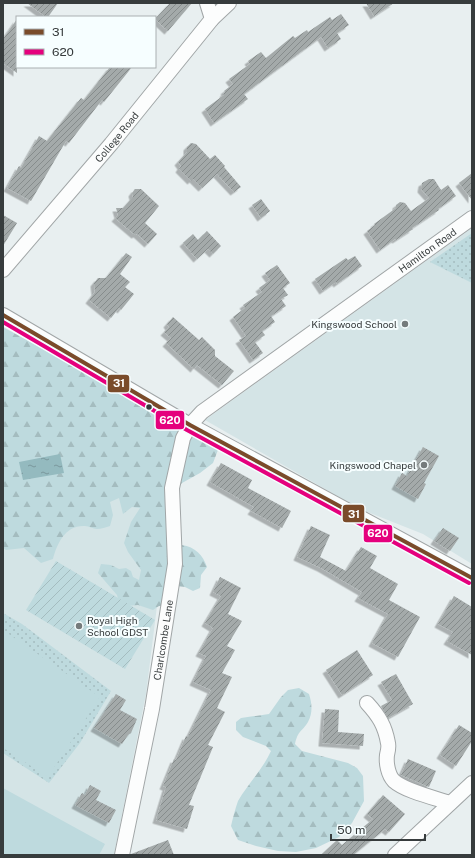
<svg xmlns="http://www.w3.org/2000/svg" width="475" height="858" viewBox="0 0 475 858" font-family="'Public Sans',sans-serif">
	<style>
		.built { fill: #d4e4e6 }
		.grass { fill: url(#grass-dots) }
		.forest { fill: url(#forest-firs) }
		.garden { fill: url(#garden-furrows) }
		.pitch { fill: #bedade }
		.water { fill: url(#water-ripples) }
		.building { fill: url(#building-hatch); filter: url(#shadow) }
		.lines { fill: none; stroke-linecap: round; stroke-linejoin: round }
		.minor-casing { stroke: #a1a6a7; stroke-width: 16 }
		.minor { stroke: #fcfdfd; stroke-width: 14 }
		.bus-1-casing { stroke: #f6feff; stroke-width: 7 }
		.bus-2-casing { stroke: #f6feff; stroke-width: 7 }
		.bus-1 { stroke: #7a4b2a; stroke-width: 4 }
		.bus-2 { stroke: #e5007d; stroke-width: 4 }
		.poi-dot { fill: #757b7c; stroke: #f6feff; stroke-width: 1.5 }
		.bus-dot { fill: #373c3d; stroke: #f6feff; stroke-width: 1.5 }
		.labels { text-anchor: middle; stroke-width: 4; stroke-linejoin: round; paint-order: stroke }
		.street-label { font-size: 10px; fill: #373c3d; stroke: #f6feff }
		.poi-label { font-size: 10px; fill: #373c3d; stroke: #f6feff; text-anchor: end }
		.line-badge { stroke: #f6feff; stroke-width: 1.5 }
		.badge-label { font-size: 11px; text-anchor: middle; font-weight: bold; fill: #fff }
	</style>
	<defs>
		<pattern id="grass-dots" width="8" height="8" patternUnits="userSpaceOnUse"><rect width="8" height="8" fill="#bedade"/><path d="M2 2h.1M6 6h.1" fill="none" stroke="#a4bcbf" stroke-width="1.8" stroke-linecap="round"/></pattern>
		<pattern id="forest-firs" width="22" height="20" patternUnits="userSpaceOnUse"><rect width="22" height="20" fill="#bedade"/><path d="M5 1l3.5 6h-7zM16 11l3.5 6h-7z" fill="#a4bcbf"/></pattern>
		<pattern id="garden-furrows" width="10" height="10" patternUnits="userSpaceOnUse"><rect width="10" height="10" fill="#bedade"/><path d="M-1 1l2-2M0 10L10 0M9 11l2-2" fill="none" stroke="#a4bcbf"/></pattern>
		<pattern id="water-ripples" width="26" height="14" patternUnits="userSpaceOnUse"><rect width="26" height="14" fill="#94babf"/><path d="M2 4q2-2 4 0t4 0M15 11q2-2 4 0t4 0" fill="none" stroke="#7a989c"/></pattern>
		<pattern id="building-hatch" width="6" height="6" patternUnits="userSpaceOnUse"><rect width="6" height="6" fill="#a4aaaa"/><path d="M-1 1l2-2M0 6l6-6M5 7l2-2" fill="none" stroke="#868c8c"/></pattern>
		<filter id="shadow"><feDropShadow dx="-3.5" dy="3.5" stdDeviation="0" flood-color="#0004"/></filter>
	</defs>
	<rect width="100%" height="100%" fill="#e8eff0"/>
	<path class="built" d="M472 228V564L423 534 360 509 205 420Z
		M3 328 162 423 163 558 146 694 114 855H3Z"/>
	<path class="grass" d="M472 233V283L430 262Z
		M3 613 22 624 111 691 80 743 49 783 3 753Z"/>
	<path class="forest" d="M3 327 213 443 218 450 213 463 200 473 182 483 167 498 175 531 182 545C195 547 203 555 207 567L201 575 200 588 193 591 185 587 177 586 167 606H159L153 610 138 605 126 606 119 603 117 595 98 573 101 564 111 565 119 569 126 568 131 571 133 577 139 580 141 570 128 552 124 543 131 522 140 508 132 507 123 514 119 498 110 502 113 515 110 526C106 527 101 529 97 529 93 529 89 526 85 526 65 525 57 544 53 559L41 563 24 548 6 550 3 548Z
		M299 688 309 694C312 703 313 713 308 722 302 732 298 730 295 744L302 751 348 763 357 768 363 776 364 801 352 823 339 837 316 848 296 852 278 851 256 846 238 840 231 826C233 818 235 809 238 801 248 784 263 769 271 751L266 746 243 737 236 730V722L241 718 269 714 281 697 288 690Z"/>
	<path class="garden" d="M56 561 155 620 125 669 26 610Z"/>
	<path class="pitch" d="M3 630 100 697 48 777 3 748Z
		M3 788 105 844 99 855H3Z"/>
	<path class="water" d="M60 454 64 473 23 480 19 462Z"/>
	<path class="building" d="M27 3H58L48 17H46Z
		M170 3H192L168 31 155 19Z
		M366 3H394L374 16Z
		M341 14 349 25 337 33 341 39 328 48 321 37 244 94 248 99 214 123 205 109 224 95 223 94 225 92 224 91 233 84 229 79 250 64 248 61 261 52 266 58 293 36 295 38 307 30 308 32 330 17 332 20Z
		M17 19V73L3 63V39Z
		M110 67H132L104 102 102 100 69 143 66 141 31 201 7 188 19 166 21 168 39 136 47 141 81 98 84 100Z
		M191 143 196 144 210 159 215 155 225 166 224 167 241 187 234 192 217 174 202 188 193 179 191 181 179 169 181 166 178 162 187 152V147Z
		M472 173V200L459 183Z
		M429 179H434L441 190 448 185 456 196 438 209 439 210 412 228 413 229 396 240 395 239 380 250 367 231 375 225 374 224 396 208V205L400 202 405 203 411 211 429 198 421 189 422 183Z
		M135 189H141L159 206 145 223 157 234 148 244 137 234 135 235 115 218 118 215 116 208H123L133 197 132 193Z
		M261 199 270 211 261 218 252 205Z
		M3 215 17 223 3 246Z
		M207 231 221 246 213 254 208 249 197 259 183 243 193 234 198 240Z
		M126 253 132 257 120 274 130 282 125 287 134 294 121 310 119 308 111 318 89 300 95 292 94 283 98 278H106Z
		M355 256 362 266 337 284 336 282 323 291 315 279 346 258 348 260Z
		M277 265 290 283 283 288 288 295 281 299 286 306 271 316 275 322 262 331 265 335 255 342 263 353 253 360 239 340 246 336 233 317 245 308 243 305 262 292 259 288 270 280 265 273Z
		M173 317 199 340 202 337 215 350V356L234 371 222 385 197 365 194 369 166 343 171 338 164 332 169 327 167 324Z
		M423 447 439 456 424 483 426 484 418 499 395 486 402 473 407 476Z
		M221 463 252 480 248 488 291 511 282 528 251 511 254 507 210 482Z
		M311 526 330 535 320 557 346 571 361 547 377 556 370 568 398 584 389 600 420 617 398 657 372 643 388 614 358 598 362 592 321 568 297 557Z
		M443 528 459 538 450 551 434 541Z
		M220 577 241 588 228 614 242 621 227 646 235 650 222 673 232 677 217 708 225 712 208 745 213 747 189 805 194 806 187 829 156 820 166 787 163 786 174 759 176 760 186 736 188 737 211 690 193 682 206 656 199 653 213 628 205 623 221 596 213 592Z
		M454 596 472 607V655L447 641 453 632 438 624Z
		M357 650 373 675 342 695 326 670Z
		M396 674 413 704 388 718 381 706 392 700 381 682Z
		M116 694 126 700 120 710 137 719 131 733 128 735 122 744 94 728Z
		M325 709 339 710 338 732 364 734 363 746 322 743Z
		M459 725 472 733V741L456 766 440 755Z
		M408 759 436 771 429 787 401 775Z
		M90 785 101 791 96 800 116 810 109 823 75 805 82 793 85 795Z
		M383 795 405 814 389 832 385 829 353 855H321L337 840 342 845 373 819 367 814Z
		M168 840 174 855H131V854Z"/>
	<g class="lines">
		<g class="minor-casing">
			<g id="minor">
				<path d="M207 3 212 19"/>
				<path id="s1" d="M3 270 111 144 212 19 229 3"/>
				<path d="M3 315 190 425 472 578"/>
				<path d="M367 703C379 716 385 726 388 743 389 747 388 751 387 755 386 763 388 775 394 781 405 791 435 798 450 803"/>
				<path id="s2" d="M122 855 152 709 175 564 172 488 183 438 190 425 202 412 472 218"/>
				<path d="M395 855 472 783"/>
			</g>
		</g>
		<use href="#minor" class="minor"/>
		<g class="bus-1-casing">
			<path id="bus-1" d="M3 315 190 425 472 578"/>
		</g>
		<g class="bus-2-casing">
			<path id="bus-2" d="M3 322 187 430 469 583"/>
		</g>
		<use href="#bus-1" class="bus-1"/>
		<use href="#bus-2" class="bus-2"/>
	</g>
	<g class="poi-dot">
		<circle cx="405" cy="324" r="4"/>
		<circle cx="424" cy="465" r="4"/>
		<circle cx="79" cy="626" r="4"/>
	</g>
	<circle class="bus-dot" cx="149" cy="407" r="3.5"/>
	<g class="labels">
		<g class="street-label">
			<text dy="4" stroke="none"><textPath href="#s1" startOffset="175">College Road</textPath></text>
			<text dy="4" stroke="none"><textPath href="#s2" startOffset="733">Hamilton Road</textPath></text>
			<text dy="4" stroke="none"><textPath href="#s2" startOffset="219">Charlcombe Lane</textPath></text>
		</g>
		<g class="poi-label">
			<text x="397" y="328">Kingswood School</text>
			<text x="416" y="469">Kingswood Chapel</text>
			<text x="87" y="624" text-anchor="start">Royal High<tspan x="87" dy="12">School GDST</tspan></text>
		</g>
	</g>
	<g class="line-badge">
		<rect x="107" y="374" width="23" height="19" rx="4" fill="#7a4b2a"/>
		<rect x="155" y="410" width="30" height="20" rx="4" fill="#e5007d"/>
		<rect x="342" y="504" width="23" height="19" rx="4" fill="#7a4b2a"/>
		<rect x="363" y="524" width="30" height="19" rx="4" fill="#e5007d"/>
	</g>
	<g class="badge-label">
		<text x="119" y="387">31</text>
		<text x="170" y="424">620</text>
		<text x="354" y="518">31</text>
		<text x="378" y="537">620</text>
	</g>
	<rect width="475" height="858" fill="none" stroke="#373c3d" stroke-width="8"/>
	<rect x="16" y="16" width="140" height="52" fill="#f6feff" stroke="#aab0b1"/>
	<rect x="24" y="29" width="20" height="6" fill="#7a4b2a" stroke="#aab0b1"/>
	<text x="52" y="36" font-size="12" fill="#373c3d">31</text>
	<rect x="24" y="49" width="20" height="6" fill="#e5007d" stroke="#aab0b1"/>
	<text x="52" y="56" font-size="12" fill="#373c3d">620</text>
	<path d="M331 834v6h94v-6" fill="none" stroke="#373c3d" stroke-width="2"/>
	<text x="337" y="834" font-size="12" fill="#373c3d" stroke="#f6feff" stroke-width="3" paint-order="stroke">50 m</text>
</svg>
